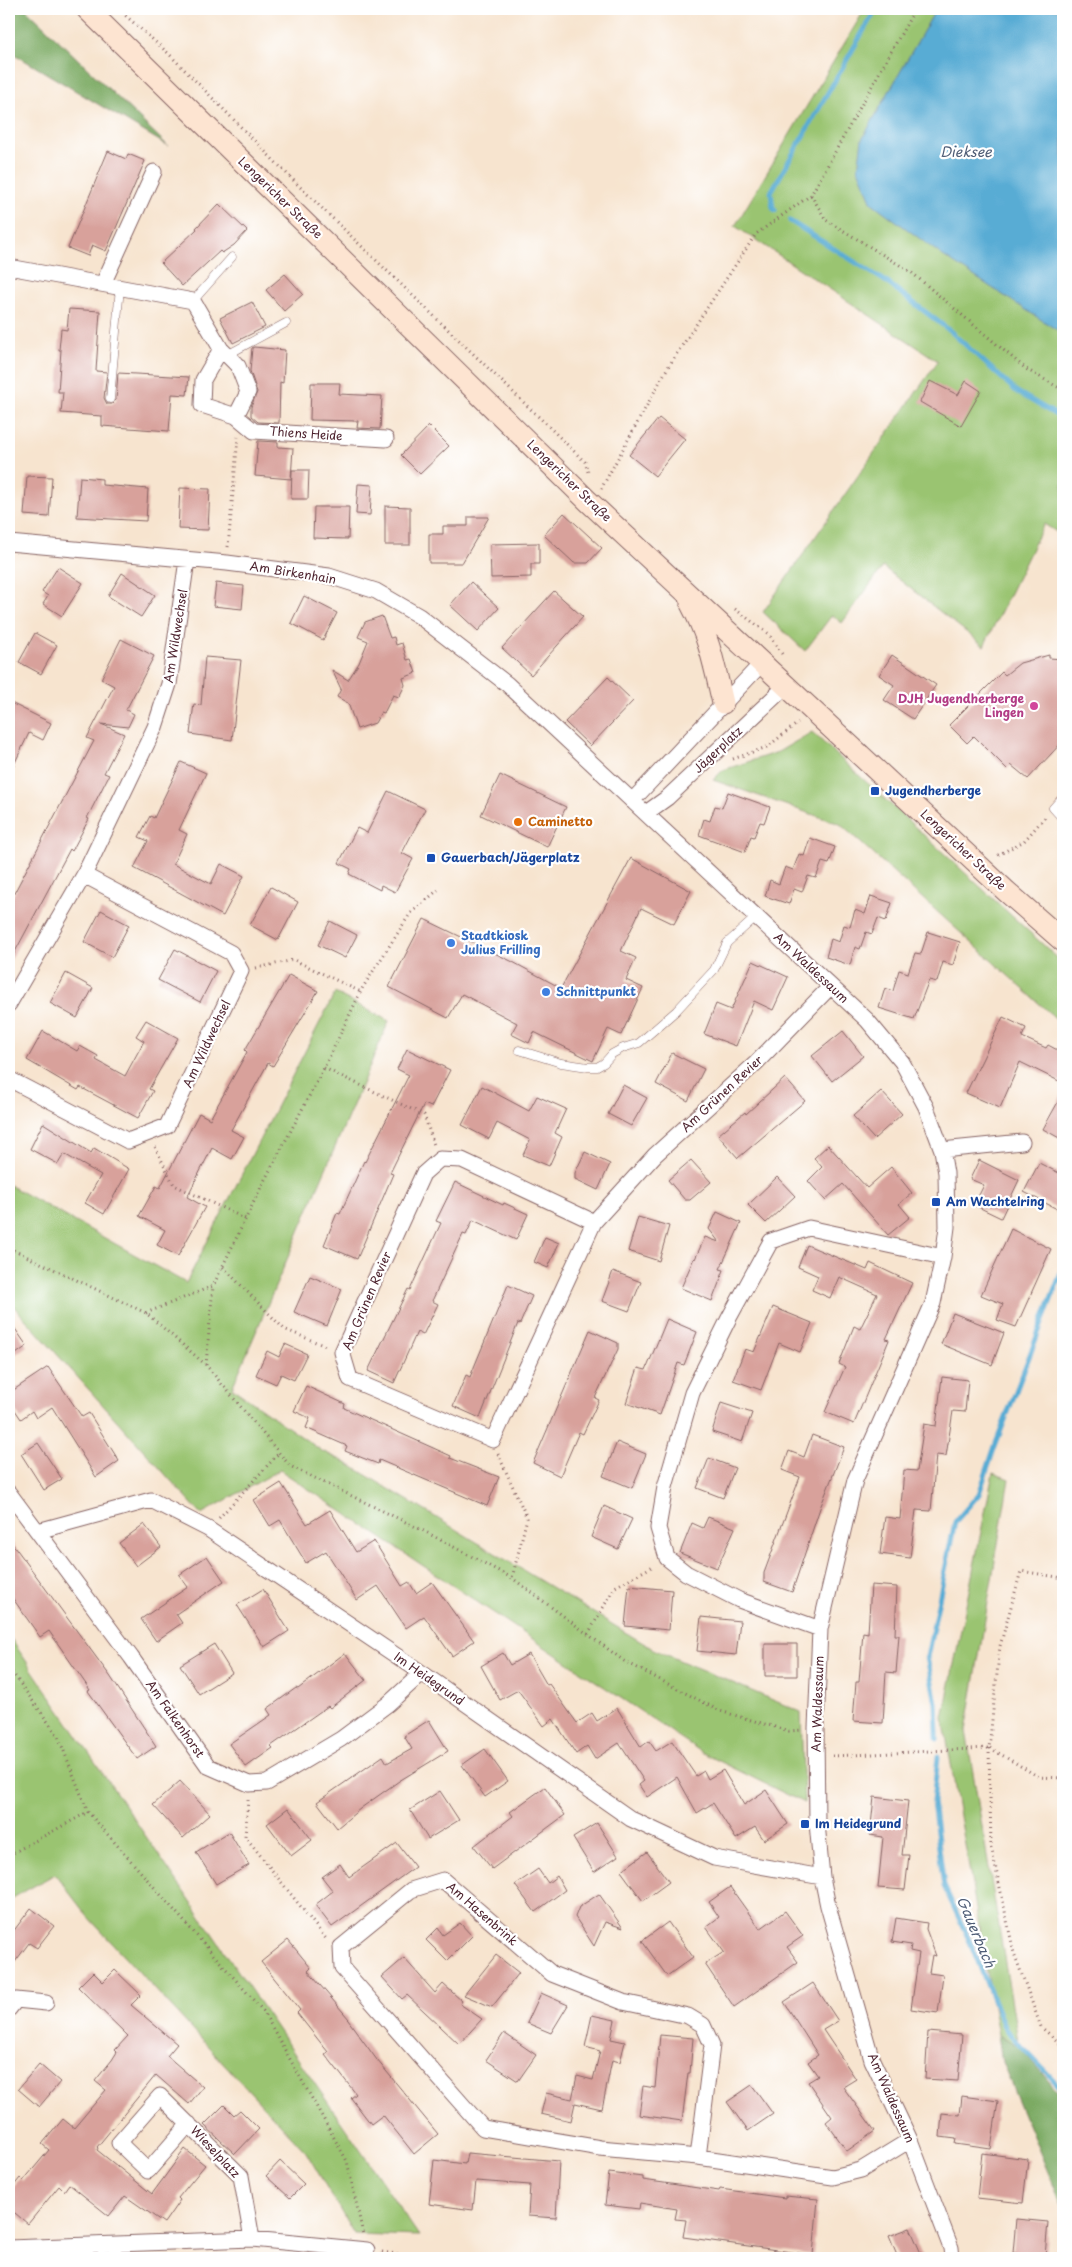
<svg xmlns="http://www.w3.org/2000/svg" width="1072" height="2267" viewBox="0 0 1072 2267" font-family="'Playpen Sans',sans-serif">
	<style>
		.green { fill: #9ac471; stroke: #72724e }
		.forest { fill: #7baa63; stroke: #626447 }
		.water { fill: #58acd4; stroke: #516680 }
		.lines { fill: none; stroke-linecap: round; stroke-linejoin: round }
		.stream { stroke: #58acd4; stroke-width: 5 }
		.building { fill: #d8a19b }
		.lane-casing { stroke: #876464; stroke-width: 9 }
		.street-casing { stroke: #876464; stroke-width: 17 }
		.secondary-casing { stroke: #876464; stroke-width: 23 }
		.path { stroke: #876464; stroke-width: 3; stroke-dasharray: 1 4; stroke-linecap: butt }
		.lane { stroke: #fff; stroke-width: 8 }
		.street { stroke: #fff; stroke-width: 15 }
		.secondary { stroke: #fde4d1; stroke-width: 21 }
		.hotel-dot { fill: #d1479c; stroke: #fff; stroke-width: 2 }
		.transit-dot { fill: #1a4fb4; stroke: #fff; stroke-width: 2 }
		.food-dot { fill: #e8710a; stroke: #fff; stroke-width: 2 }
		.shop-dot { fill: #3f7fe0; stroke: #fff; stroke-width: 2 }
		.labels { text-anchor: middle; stroke-width: 4.5; stroke-linejoin: round; paint-order: stroke }
		.street-label { font-size: 12px; fill: #4a1f2b; stroke: #fff }
		.hotel-label { font-size: 12px; font-weight: bold; fill: #b23c85; stroke: #fff; text-anchor: end }
		.transit-label { font-size: 12px; font-weight: bold; fill: #164399; stroke: #fff; text-anchor: start }
		.food-label { font-size: 12px; font-weight: bold; fill: #c56008; stroke: #fff; text-anchor: start }
		.shop-label { font-size: 12px; font-weight: bold; fill: #366cbe; stroke: #fff; text-anchor: start }
		.water-label { font-size: 14px; font-style: italic; fill: #505e77; stroke: #fff }
	</style>
	<rect width="100%" height="100%" fill="#fff"/>
	<filter id="ink" filterUnits="userSpaceOnUse"><feTurbulence type="fractalNoise" baseFrequency=".02" numOctaves="2"/><feDisplacementMap in="SourceGraphic" scale="10" xChannelSelector="R" yChannelSelector="G"/><feConvolveMatrix kernelMatrix="1 2 1 2 8 2 1 2 1" color-interpolation-filters="sRGB"/></filter>
	<filter id="wash" filterUnits="userSpaceOnUse"><feTurbulence type="fractalNoise" baseFrequency=".0096" numOctaves="4" result="noise"/><feDisplacementMap in="SourceGraphic" scale="20" xChannelSelector="R" yChannelSelector="G"/><feGaussianBlur stdDeviation="1.12" result="paint"/><feColorMatrix in="noise" values="0 0 0 0 0 0 0 0 0 0 0 0 0 0 0 0 0 1.4 0 .05"/><feComposite in="paint" operator="in"/></filter>
	<g filter="url(#wash)">
		<rect width="100%" height="100%" fill="#f7e4cf"/>
		<path class="green" d="M865 9H1063V536L1044 524 984 646 883 567 842 623 832 615 805 651 763 612 938 361 735 226Z
			M812 732 1063 963V1025L840 824 713 780 723 770 778 752Z
			M335 993 389 1021 232 1388 322 1451 343 1461 653 1649 801 1712 804 1803 703 1753 280 1470 201 1514 9 1301V1185L186 1283Z
			M993 1473 1009 1479 966 1731 1019 2046 998 2035 943 1718Z
			M9 1636 419 2236 354 2234 306 2152 88 1917 55 1874 9 1900Z"/>
		<path class="forest" d="M9 9H26L168 146 9 51Z
			M998 2035 1019 2046 1063 2098V2208L1002 2062Z"/>
		<path class="water" d="M936 9H1063V334L943 256 872 203 858 169 862 139Z"/>
		<g class="lines">
			<path class="stream" d="M775 210 773 208 771 192 876 9
				M790 221 885 281 949 330 1017 392 1063 419
				M937 1739 936 1703 927 1657 955 1522 979 1494 995 1446 1063 1268
				M938 1757 933 1802 944 1886 971 1944 1005 2029 1063 2090"/>
		</g>
		<g id="blocks">
			<path class="building" d="M108 151 126 159 128 154 145 161 106 251 92 245 88 256 68 248Z
				M219 204 247 231 234 245 222 253 220 251 182 286 161 263 197 229 196 228Z
				M285 274 303 294 284 311 266 290Z
				M252 302 265 327 233 343 220 318Z
				M69 309 100 311 96 371 107 372 104 398 107 404H112L116 400 118 373 189 377 187 395 172 394 169 431 102 426V416L61 413 63 392H58L61 350H59L61 329 67 330Z
				M254 347 285 350 283 383 280 382 279 423 258 422 251 416V407L257 392 250 371 252 348Z
				M930 381 958 395 966 381 981 391 961 426 920 402Z
				M311 383H340L339 394 382 396 380 429 357 428 358 421 310 420Z
				M659 418 685 439 655 476 629 455Z
				M429 426 449 446 420 474 401 455Z
				M258 441 278 442V447L293 448 291 479 255 476Z
				M292 470H309L308 499H291Z
				M27 476 52 477 49 517 24 515Z
				M80 477 102 479V485L148 489 146 521 77 517Z
				M358 484 372 485 370 515 356 514Z
				M180 488 210 489 208 530 178 529Z
				M385 506 410 507V545H385Z
				M314 507H349L348 539 313 538Z
				M564 513 602 548 588 563H574L544 535Z
				M468 517H489L462 563H429V534H443V526H468Z
				M539 543V564H531V577L491 578 490 544Z
				M58 567 83 583 62 616 43 604 48 596 42 592Z
				M122 573 155 595 141 617 108 596Z
				M471 582 499 608 478 631 450 605Z
				M216 583 244 586 242 609 213 606Z
				M554 591 583 617 531 675 502 648Z
				M304 596 337 613 323 640 291 623Z
				M382 616 390 638 394 637 396 645 402 643 407 660 411 659 416 673 403 678 405 685 399 697 393 695 384 713 381 712 375 723 357 729 348 703 337 697 341 689 332 670 348 680 359 663 368 641 358 637 365 622Z
				M35 633 57 645 41 674 19 662Z
				M121 639 154 656 126 710 134 714 128 727 101 724 124 734 104 773 109 775 87 818 89 819 72 851 70 849 9 963V903L94 741 87 738 114 686 101 679Z
				M892 655 936 685 913 719 884 700 894 685 879 675Z
				M1049 655V658L1063 659V741L1028 779 1011 765 1007 769 974 736 967 743 949 725 1002 672 1005 675 1020 663Z
				M205 657 241 660 232 740 190 734 194 704 201 705Z
				M608 677 633 701 590 746 565 722Z
				M9 702 51 723 43 740 29 733 9 775Z
				M181 762 206 773 179 830 187 834 173 864 211 884 221 864 244 876 223 916 134 868 148 841 139 837 150 816 154 818Z
				M500 775 566 807 547 847 481 815Z
				M388 791 425 809 402 853 413 859 395 892 381 885 380 890 349 874 351 869 339 863 357 828 367 833Z
				M728 792 770 807 764 823 760 822 754 837 751 836 745 852 699 835 704 819 710 821 715 806 722 808Z
				M810 838 835 847 829 864 822 862 816 878 808 876 802 892 794 889 789 904 765 896 770 880 779 884 785 867 793 870 799 854 804 856Z
				M631 858 691 891 674 924 641 908 621 951 636 958 626 980 643 988 621 1035 608 1029 593 1061 534 1032 529 1043 511 1034 517 1023 462 994 448 1018 389 987 424 919 511 961 561 988Z
				M271 887 298 902 278 940 250 925Z
				M871 896 892 903 886 921 878 918 872 934 866 932 860 949 855 947 850 965 826 957 831 939 839 942 844 925 850 927 855 910 865 914Z
				M101 910 129 925 112 957 84 942Z
				M330 921 357 935 345 958 318 945Z
				M928 932 960 942 953 965 943 962 937 982 929 980 914 1019 879 1008 885 988 893 991 899 970 908 973 915 953 921 954Z
				M175 949 216 971 200 1002 158 980Z
				M753 961 788 977 773 1010 754 1001 736 1046 704 1034 716 1004 731 1010Z
				M66 973 93 988 77 1018 50 1003Z
				M289 975 318 991 273 1066 268 1063 231 1130 244 1137 232 1159 212 1148 187 1197 205 1207 178 1256 157 1245 165 1230 139 1216 156 1186 160 1188 199 1113 210 1119 247 1052 245 1050Z
				M1003 1017 1026 1028 1022 1037 1046 1048 1048 1045 1063 1053V1083L1020 1062 1000 1108 966 1093Z
				M146 1020 178 1038 149 1089 153 1091 138 1118 80 1087 78 1090 27 1060 43 1031 77 1051 80 1046 98 1056 96 1060 125 1076 144 1041 136 1036Z
				M843 1031 863 1056 832 1081 812 1056Z
				M407 1049 450 1070 431 1107 424 1104 390 1173 393 1174 357 1259 324 1245 337 1213 340 1214 364 1161 365 1162 409 1075 397 1069Z
				M672 1053 704 1069 688 1101 656 1084Z
				M785 1078 805 1101 738 1158 718 1135 745 1112 746 1114Z
				M623 1085 647 1098 631 1126 608 1114Z
				M482 1086 529 1111 537 1096 566 1109 555 1133 562 1137 549 1166 523 1155 530 1140 497 1123 489 1139 462 1125Z
				M881 1091 902 1114 874 1139 853 1116Z
				M1063 1093V1140L1043 1129Z
				M43 1123 91 1153 94 1148 129 1169 104 1214 85 1203 101 1175 64 1154 58 1164 30 1149Z
				M828 1145 867 1188 891 1167 912 1193 899 1204 910 1217 888 1235 843 1184 825 1200 808 1181 822 1167 814 1158Z
				M585 1152 610 1164 598 1190 575 1179V1173Z
				M691 1160 711 1182 690 1200H685L668 1180Z
				M979 1160 1019 1180 1001 1218 974 1205 984 1185 970 1179Z
				M1039 1163 1063 1175V1201L1059 1210 1024 1192Z
				M777 1177 795 1196 766 1223 748 1205Z
				M455 1182 503 1205 504 1203 528 1214 516 1240 473 1220 466 1235 463 1234 432 1301 438 1304 423 1335 417 1332 394 1383 368 1371 408 1289 410 1290 441 1223 436 1221Z
				M717 1212 741 1223 720 1269 724 1270 712 1301 681 1288 694 1258 695 1259 705 1237 719 1242 709 1229Z
				M638 1217 669 1226 659 1261 628 1251Z
				M1011 1229 1051 1249 1016 1327 997 1320 1003 1304 981 1295Z
				M545 1237 559 1243 548 1268 534 1262Z
				M807 1245 867 1270 870 1263 912 1283 886 1339 889 1340 854 1424 825 1412 845 1367 839 1364 854 1326 860 1329 877 1294 839 1277 830 1298 812 1290 818 1276 798 1267Z
				M613 1271 641 1282 629 1311 602 1301Z
				M310 1276 342 1289 327 1326 294 1312Z
				M508 1285 532 1296 520 1324 518 1323 480 1418 453 1406 466 1375 470 1377Z
				M773 1307 812 1323 800 1352 779 1343 761 1390 733 1380 745 1349 754 1352Z
				M953 1313 1004 1333 992 1365 941 1344Z
				M667 1319 697 1332 684 1365 678 1363 660 1415 626 1403 638 1368 646 1370Z
				M9 1320 27 1346 9 1359Z
				M590 1330 618 1343V1349L595 1398 599 1400 583 1434 579 1432 560 1476 533 1463Z
				M285 1344 307 1354 294 1380 281 1374 276 1384 256 1375 267 1351 279 1357Z
				M48 1367 82 1417 89 1413 119 1461 96 1477 52 1407 36 1418 32 1411 21 1419 9 1401V1393Z
				M942 1377 968 1380 965 1412 953 1411 946 1456 936 1455 931 1511 916 1510 910 1558 880 1554 885 1517 900 1519 904 1470 917 1471 924 1424 936 1426Z
				M306 1386 345 1404 344 1408 451 1456 450 1458 499 1477 487 1506 379 1460 378 1464 345 1451 347 1446 306 1428 310 1418 294 1411Z
				M721 1403 752 1413 742 1442 712 1432Z
				M812 1435 844 1447 820 1508 792 1592 764 1582V1573L800 1477 782 1470 789 1451 804 1457Z
				M617 1442 646 1454 632 1488 603 1476Z
				M38 1443 62 1479 44 1490 21 1454Z
				M709 1458 735 1468 723 1498 697 1488Z
				M281 1483 307 1524 330 1510 356 1552 374 1541 402 1586 409 1582 416 1593 432 1582 474 1641 452 1656 424 1616 406 1628 378 1586 357 1600 326 1551 306 1563 280 1520 270 1526 254 1500Z
				M604 1506 632 1519 618 1549 591 1537Z
				M708 1517 735 1528 717 1568 680 1553 692 1523 703 1528Z
				M144 1524 161 1547 136 1566 119 1543Z
				M9 1539 110 1676 156 1746 137 1759 88 1691 90 1690 49 1631 40 1637 9 1593Z
				M207 1556 224 1581 176 1614 182 1623 156 1641 141 1619 188 1587 179 1575Z
				M871 1585 897 1587 895 1635H899L896 1673 886 1672 883 1723 853 1721 856 1682H859L863 1632 868 1633Z
				M629 1586 672 1590 669 1630 625 1626Z
				M263 1589 289 1631 264 1647 237 1605Z
				M701 1617 740 1621 736 1655 697 1651Z
				M214 1644 232 1673 199 1694 180 1665Z
				M765 1644H797V1676H765Z
				M345 1653 366 1680 330 1708 328 1706 271 1746 273 1748 246 1767 229 1744 271 1715 267 1709 296 1688 298 1689Z
				M503 1653 510 1665 529 1654 547 1685 549 1684 577 1723 592 1713 597 1721 617 1708 641 1747 649 1741 656 1751 672 1741 696 1776 704 1771 708 1779 723 1770 744 1805 766 1790 788 1824 764 1840 755 1827 736 1839 713 1803 697 1813 677 1777 647 1797 639 1785 644 1781 619 1743 595 1759 587 1746 576 1754 553 1719 544 1726 518 1690 500 1700 481 1666Z
				M429 1720 448 1751 399 1781 361 1808 337 1828 317 1802 383 1756 387 1763 412 1749 404 1736Z
				M485 1749 508 1781 485 1797 462 1765Z
				M180 1781 210 1814 183 1838 153 1805Z
				M545 1787 565 1815 492 1869 474 1846 513 1816 510 1812Z
				M440 1791 459 1820 428 1839 410 1810Z
				M874 1797 908 1801 902 1855H909L905 1890 878 1888 883 1837 870 1835Z
				M288 1808 312 1840 291 1856 267 1824Z
				M597 1823 618 1856 594 1872 573 1838Z
				M229 1832 249 1865 216 1884 196 1852Z
				M397 1843 415 1867 332 1927 315 1905 333 1891 322 1877 340 1864 349 1877Z
				M647 1852 669 1882 643 1901 621 1871Z
				M538 1869 548 1883 557 1876 565 1890 535 1912 515 1885Z
				M730 1887 760 1929 785 1911 803 1936 787 1947 798 1962 734 2007 705 1964 724 1952 706 1927 719 1917 709 1902Z
				M599 1894 623 1928 605 1922 594 1946 575 1917 579 1907Z
				M31 1908 54 1926 37 1948 29 1943 9 1970V1937Z
				M896 1918 927 1923 926 1929 936 1956 932 1955 929 1973 943 1975 938 2013 911 2009 919 1953 910 1951 911 1945 892 1942Z
				M668 1922 693 1957 667 1976 642 1941Z
				M460 1923 472 1936 447 1961 426 1940 438 1928 443 1935Z
				M288 1940 311 1968 308 1971 349 2019 348 2020 377 2060 438 2134 414 2154 383 2115 371 2124 351 2098 356 2094 325 2054 328 2052 297 2013 300 2010 261 1962Z
				M496 1955 519 1973 492 2007 464 1995Z
				M404 1958 435 1993 443 1984 462 2001 460 2004 482 2019 459 2044 407 1995 402 1999 382 1977Z
				M115 1970 141 1995 131 2005 177 2044 167 2056 203 2087 189 2104 156 2075 97 2147 98 2148 97 2150 152 2194 185 2149 205 2165 178 2198 180 2200 164 2223 125 2196 109 2216 69 2184 64 2191 59 2186 28 2224 9 2208V2192L20 2178 23 2181 49 2150 42 2144 63 2119 74 2128 106 2090 95 2081 112 2060 117 2052 115 2050 128 2036 78 1987 93 1972 103 1982Z
				M813 1983 838 2021 823 2030 856 2079 843 2087 875 2131 847 2151 826 2122 832 2117 808 2082 818 2076 808 2062 818 2055 784 2002Z
				M541 1993 568 2005 551 2033 527 2023Z
				M592 2015 615 2020 611 2039 625 2042 620 2062 612 2060 602 2109 575 2103 571 2121 541 2114 546 2093 572 2099 577 2076 593 2080 600 2051 585 2047Z
				M928 2032 962 2035 958 2081 925 2079Z
				M504 2033 536 2055 518 2081 486 2060Z
				M660 2035 693 2038 690 2073H688L682 2121 639 2115 643 2086 655 2088Z
				M39 2064 60 2082 39 2107 18 2089Z
				M752 2085 773 2114 748 2131 727 2102Z
				M962 2096 998 2101 991 2149 955 2144 956 2139 940 2137 942 2113 960 2115Z
				M224 2105 234 2115 240 2110 259 2129 235 2154 204 2125Z
				M467 2153 559 2161 556 2218 528 2216 530 2185 476 2181 473 2210 429 2204 434 2160 465 2164Z
				M982 2153 1028 2159 1023 2203 977 2198Z
				M280 2161 304 2184 290 2198 266 2176Z
				M609 2173 643 2177V2180L719 2191 720 2189 785 2198V2196L818 2199 813 2255 683 2237 686 2220 675 2219 677 2209 640 2203 639 2209 605 2205Z
				M1016 2219 1048 2222 1045 2256 1013 2253Z
				M910 2228 923 2258H898L889 2236Z"/>
		</g>
	</g>
	<g filter="url(#ink)">
		<use href="#blocks" fill-opacity="0" stroke="#876464" stroke-width="1"/>
		<g class="lines">
			<g class="lane-casing">
				<path id="lane" d="M193 301 232 257
					M227 355 286 323
					M110 399 120 287
					M1063 797 1053 808 1063 819
					M519 1050 561 1063 588 1067H597L604 1063 612 1054 623 1048 639 1043 676 1011 714 970 727 943 756 917"/>
			</g>
			<g class="street-casing">
				<path id="street" d="M9 267 193 301 221 349 203 380 202 405 236 416 254 431 386 439
					M103 284 154 172
					M221 349 238 366 248 392 236 416
					M9 543 227 563 329 576 376 591 419 616 507 684 867 1020 902 1062 926 1107 942 1150 946 1173 947 1227 943 1257 933 1303 855 1480 820 1629 816 1728 817 1823 822 1877 828 1906 872 2060 910 2140 951 2248 952 2258
					M632 801 762 663
					M646 813 667 798 787 685
					M9 1004 84 875 155 727 169 684 187 560
					M9 1079 128 1141 167 1126 241 971 231 953 84 875
					M942 1150 1022 1142
					M594 1222 462 1160 440 1159 423 1174 342 1352 350 1379 493 1440 594 1222 655 1155 756 1063 830 987
					M9 1493 131 1657 208 1766 249 1784 267 1783 341 1739 388 1704 422 1673
					M38 1531 151 1500 208 1529 422 1673 631 1819 714 1858 822 1877
					M820 1629 739 1600 686 1573 667 1558 658 1528 665 1487 692 1393 729 1318 771 1241 809 1228 943 1257
					M9 2009 16 2000 46 2003
					M189 2124 148 2171 119 2143 160 2096 241 2176 252 2239
					M698 2157 712 2045 703 2025 688 2016 623 2002 552 1974 443 1880 411 1890 341 1947 342 1968 483 2128 600 2148 698 2157 833 2177 861 2170 910 2140
					M9 2248 252 2239 367 2250"/>
			</g>
			<g class="secondary-casing">
				<path id="secondary" d="M87 9 588 501 1006 891 1063 941
					M691 604C710 639 714 665 723 703"/>
			</g>
			<path class="path" d="M118 9 168 53 299 186 544 422 585 462 589 475
				M811 195 826 220 911 272 1026 369 1063 390
				M601 489 668 367 756 234 811 195 915 9
				M228 547 238 437
				M735 609 769 634 782 654
				M733 759 767 747 798 723
				M998 855 1024 841 1046 816
				M256 968 294 960 361 992
				M324 1068 424 1115 434 1145
				M155 1147 174 1185 246 1219
				M9 1248 146 1313 206 1365 290 1466 420 1529 512 1578 624 1661 720 1711 789 1731 801 1730
				M223 1267 284 1329 328 1347
				M146 1313 213 1286 261 1187 324 1068 363 987 410 914 438 890
				M206 1365 213 1286
				M498 1454 527 1518 512 1578
				M219 1518 279 1453
				M588 1634 615 1587 655 1565
				M9 1668 58 1736 88 1812 263 2011 347 2161 363 2234
				M989 1748 991 1846 1014 1953 1041 2027 1063 2046
				M990 1748 1039 1777 1063 1778
				M832 1756 989 1748 1000 1646 1021 1571 1063 1578
				M248 1800 245 1836 327 1940
				M9 1855 88 1812
				M382 2252 428 2258"/>
			<use href="#lane" class="lane"/>
			<use href="#street" class="street"/>
			<use href="#secondary" class="secondary"/>
		</g>
	</g>
	<circle class="hotel-dot" cx="1034" cy="706" r="5"/>
	<g class="transit-dot">
		<rect x="870" y="786" width="10" height="10" rx="2.5"/>
		<rect x="426" y="853" width="10" height="10" rx="2.5"/>
		<rect x="931" y="1197" width="10" height="10" rx="2.5"/>
		<rect x="800" y="1819" width="10" height="10" rx="2.5"/>
	</g>
	<circle class="food-dot" cx="518" cy="822" r="5"/>
	<g class="shop-dot">
		<circle cx="451" cy="943" r="5"/>
		<circle cx="546" cy="992" r="5"/>
	</g>
	<g class="labels">
		<g class="street-label">
			<text transform="translate(280 198) rotate(44)" y="4">Lengericher Straße</text>
			<text transform="translate(306 434) rotate(4)" y="4">Thiens Heide</text>
			<text transform="translate(569 481) rotate(44)" y="4">Lengericher Straße</text>
			<text transform="translate(293 573) rotate(9)" y="4">Am Birkenhain</text>
			<text transform="translate(176 636) rotate(-81)" y="4">Am Wildwechsel</text>
			<text transform="translate(718 750) rotate(-43)" y="4">Jägerplatz</text>
			<text transform="translate(963 850) rotate(43)" y="4">Lengericher Straße</text>
			<text transform="translate(811 968) rotate(43)" y="4">Am Waldessaum</text>
			<text transform="translate(207 1044) rotate(-65)" y="4">Am Wildwechsel</text>
			<text transform="translate(722 1094) rotate(-43)" y="4">Am Grünen Revier</text>
			<text transform="translate(367 1301) rotate(-67)" y="4">Am Grünen Revier</text>
			<text transform="translate(429 1679) rotate(35)" y="4">Im Heidegrund</text>
			<text transform="translate(818 1704) rotate(-88)" y="4">Am Waldessaum</text>
			<text transform="translate(175 1719) rotate(55)" y="4">Am Falkenhorst</text>
			<text transform="translate(482 1914) rotate(41)" y="4">Am Hasenbrink</text>
			<text transform="translate(891 2098) rotate(66)" y="4">Am Waldessaum</text>
			<text transform="translate(215 2152) rotate(47)" y="4">Wieselplatz</text>
		</g>
		<g class="hotel-label">
			<text x="1024" y="703">DJH Jugendherberge<tspan x="1024" dy="14">Lingen</tspan></text>
		</g>
		<g class="transit-label">
			<text x="885" y="795">Jugendherberge</text>
			<text x="441" y="862">Gauerbach/Jägerplatz</text>
			<text x="946" y="1206">Am Wachtelring</text>
			<text x="815" y="1828">Im Heidegrund</text>
		</g>
		<g class="food-label">
			<text x="528" y="826">Caminetto</text>
		</g>
		<g class="shop-label">
			<text x="461" y="940">Stadtkiosk<tspan x="461" dy="14">Julius Frilling</tspan></text>
			<text x="556" y="996">Schnittpunkt</text>
		</g>
		<g class="water-label">
			<text x="966" y="157">Dieksee</text>
			<text transform="translate(976 1932) rotate(67)" y="5">Gauerbach</text>
		</g>
	</g>
	<rect width="1072" height="2267" fill="none" stroke="#fff" stroke-width="30"/>
</svg>
